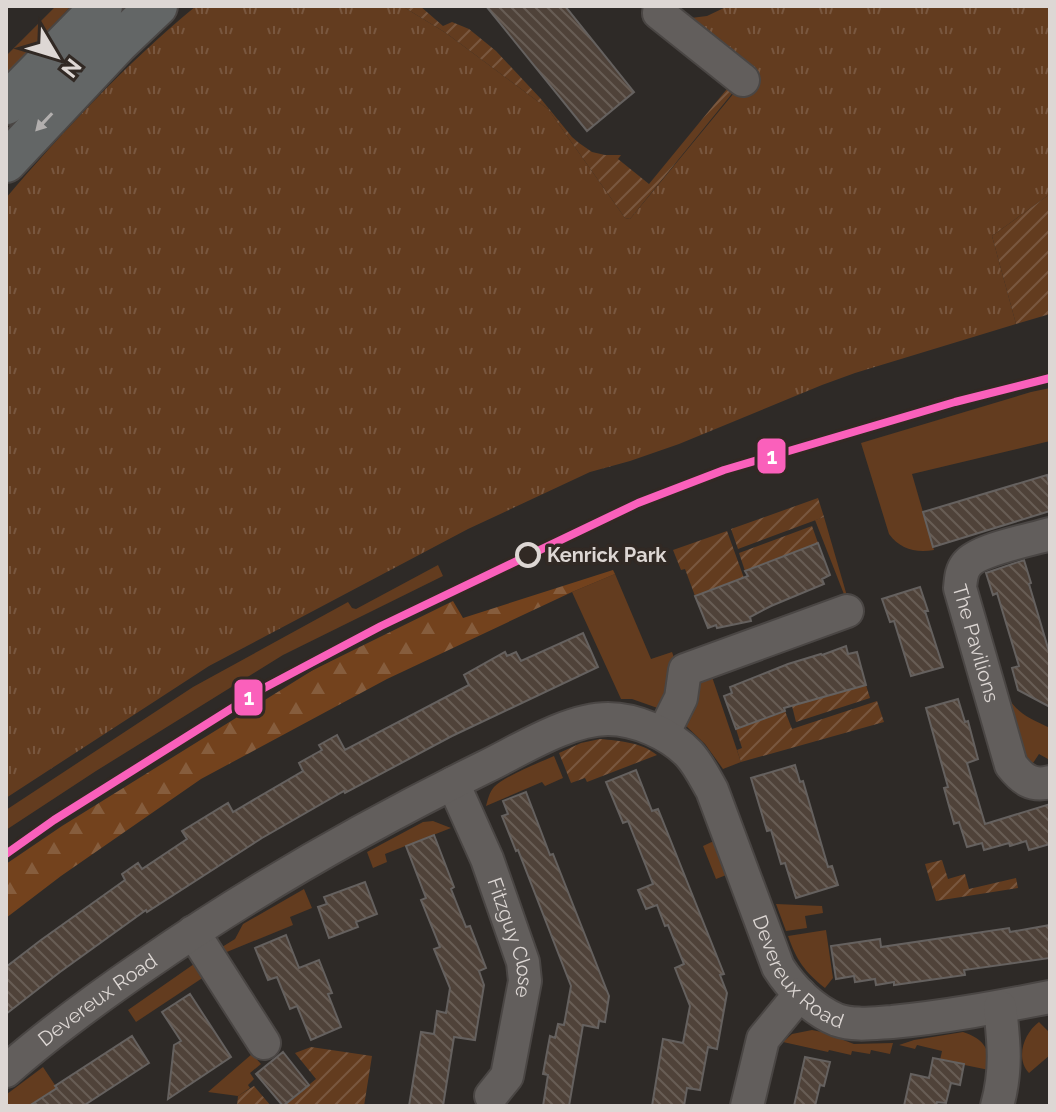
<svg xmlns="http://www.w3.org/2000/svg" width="1056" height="1112" viewBox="0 0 1056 1112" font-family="Raleway,sans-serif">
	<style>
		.grass { fill: #633c1f }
		.forest { fill: url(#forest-firs) }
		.park { fill: url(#park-tufts) }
		.garden { fill: url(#garden-furrows) }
		.building { fill: url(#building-back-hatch); stroke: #65615f; stroke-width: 2 }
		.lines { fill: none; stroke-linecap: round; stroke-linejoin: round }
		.minor-casing { stroke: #4a4644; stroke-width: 36 }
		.major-casing { stroke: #4a4644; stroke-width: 44 }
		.minor { stroke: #625e5c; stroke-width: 32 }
		.major { stroke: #636666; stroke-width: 40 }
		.tram-1-casing { stroke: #312924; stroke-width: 14 }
		.tram-1 { stroke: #fa60bb; stroke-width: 8 }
		.oneway { fill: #b2afae }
		.stop-dot { fill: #312924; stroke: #ddd7d4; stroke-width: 4 }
		.labels { text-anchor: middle; stroke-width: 7; stroke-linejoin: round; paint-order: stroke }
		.stop-label { font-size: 20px; font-weight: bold; fill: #ddd7d4; stroke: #312924; text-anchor: start }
		.street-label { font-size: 20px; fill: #ddd7d4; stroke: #312924 }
		.line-badge { stroke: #312924; stroke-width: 3 }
		.badge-label { font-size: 22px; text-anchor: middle; font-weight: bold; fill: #fff }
	</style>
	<defs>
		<pattern id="forest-firs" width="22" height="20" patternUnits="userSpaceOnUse" patternTransform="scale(2)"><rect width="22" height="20" fill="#73421d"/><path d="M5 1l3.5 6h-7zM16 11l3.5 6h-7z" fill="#865d3d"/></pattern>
		<pattern id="park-tufts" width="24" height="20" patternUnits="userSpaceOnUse" patternTransform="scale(2)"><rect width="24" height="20" fill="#633c1f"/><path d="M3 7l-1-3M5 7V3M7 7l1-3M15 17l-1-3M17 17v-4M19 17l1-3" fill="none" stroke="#79573f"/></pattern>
		<pattern id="garden-furrows" width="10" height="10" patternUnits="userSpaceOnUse" patternTransform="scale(2)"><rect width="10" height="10" fill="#633c1f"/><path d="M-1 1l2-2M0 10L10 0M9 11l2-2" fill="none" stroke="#79573f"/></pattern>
		<pattern id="building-back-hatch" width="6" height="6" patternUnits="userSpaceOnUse" patternTransform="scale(2)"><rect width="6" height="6" fill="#4f4239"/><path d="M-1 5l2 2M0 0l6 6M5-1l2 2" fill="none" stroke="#685d55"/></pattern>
	</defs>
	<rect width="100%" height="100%" fill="#2e2a27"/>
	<path class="grass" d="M1050 388V441L912 474 934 550C915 553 900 549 889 534L861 443 1031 392Z
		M824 517 854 620 815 520Z
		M438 565 443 576 283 655 96 771 6 830V810L193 687 348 602 352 608 356 609Z
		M615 574 651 659 672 652 676 663 666 711 632 699H621L572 592Z
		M710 671 741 762 723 769 705 744 685 725 701 675Z
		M1002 688C1016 713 1025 716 1050 728V756L1048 759 1039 754 1033 763 1049 773 1021 763Z
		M554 756 563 778 545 786 542 782 486 806C488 799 489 793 494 787 505 776 538 763 554 756Z
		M433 821 451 828 385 854 387 862 373 868 367 852 423 822Z
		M716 840 729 874 716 879 703 846Z
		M304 889 312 908 290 917 293 925 217 956 214 952 235 939 243 924Z
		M776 904 822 906 823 913 805 916 807 928 786 931Z
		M826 930 833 978 825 988C804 971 797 961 788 936Z
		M204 957 213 971 136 1022 128 1010Z
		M1039 1022 1050 1033V1055L1029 1073C1015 1058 1024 1033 1039 1022Z
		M812 1030 822 1032 854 1044 893 1043 890 1054 871 1050 870 1054 852 1051 851 1055 829 1050 828 1052 783 1042 792 1034Z
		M963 1032C984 1039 990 1049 989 1070L940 1060 942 1051 917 1045 915 1049 899 1045 914 1040Z
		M252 1054 261 1064 250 1073 254 1079 248 1085 250 1088 238 1096 208 1092Z
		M43 1067 57 1088 29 1106H6L7 1094Z"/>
	<path class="forest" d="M613 570 615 574 572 592 387 679 201 779 61 876 6 918V864L62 826 313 670 453 601 463 618Z"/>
	<path class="park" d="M196 6H402L446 33 548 109 625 218 630 219 753 70 691 18 707 16 728 6H1050V194L992 236 1016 324 855 373 822 385 679 444 630 461 590 472 468 529 209 666 6 798V198C64 130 127 63 196 6Z"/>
	<path class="garden" d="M56 6H71L6 76V56Z
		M402 6H420L443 26 452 22 469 29 496 51 541 99 572 137 579 143 592 152 605 155H621L618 159 649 184 731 84 739 85 630 219 625 218 548 109 446 33Z
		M1050 194V314L1016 324 992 236Z
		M818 498 824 517 738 549 731 529Z
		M812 526 818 543 745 571 739 553Z
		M727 531 744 578 695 596 685 569 681 570 673 550Z
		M866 685 870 698 796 722 792 706Z
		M877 701 884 722 741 762 737 750 742 748 736 729 785 711 792 729Z
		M600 739C620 741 641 742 657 755L587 782 585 778 571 783 559 753 581 743Z
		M942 860 948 879 965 874 969 889 1016 878 1018 888 936 901 925 864Z
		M311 1047 372 1056 364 1106H283L316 1079 295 1053Z
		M254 1086 271 1106H237L238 1096Z"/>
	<path class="building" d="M486 6H565L634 92 587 131Z
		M1047 475 1050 486V511L933 547 923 512Z
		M818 543 830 575 822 579 824 584 771 606 750 617 751 621 717 628 716 625 708 628 695 596 748 576 745 571Z
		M1024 560 1031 583 1029 584 1050 655V707L1018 690 1012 668 1019 666 997 593 993 595 986 573Z
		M920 587 928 611H925L943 667 911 676 894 621 890 622 882 599Z
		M583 633 598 667 452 736 345 793 344 791 262 838 147 912 146 910 60 972 6 1014V967L41 940 125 880 122 874 138 863 142 869 187 839 182 831 228 803 233 812 303 771 299 763 322 750 319 745 337 735 345 750 469 685 464 675 505 652 507 656 516 652 521 661Z
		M846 646 848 654 857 652 866 685 784 708 785 711 736 729 724 696 732 693 730 687 788 664 821 654 822 655Z
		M958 699 965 722 968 721 978 759 967 763 985 824 1050 804V844L1029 850 1026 841 1010 846 1009 843 984 850 982 843 967 847 959 822 954 824 944 788 948 787 926 708Z
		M795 765 800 782 803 781 828 867 832 866 838 885 796 898 785 863 781 864 771 830 767 831 751 778Z
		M636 770 652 811 658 809 724 974 720 975 727 993 717 1049 708 1047 700 1090 687 1088 684 1106H652L663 1039 683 1043 690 1006 675 968 684 964 668 925 665 926 657 905 646 909 638 890 653 884 628 821 623 823 606 782Z
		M526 792 550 855 553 854 609 996 605 1022 599 1021 598 1028 583 1025 569 1106H543L548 1075 543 1074 550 1036 555 1038 558 1024 564 1025 571 986 518 850 516 851 502 816 508 814 503 801Z
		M434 835 454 887 451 889 466 927 470 926 486 968 479 971 484 985 475 1040 454 1037 443 1106H409L421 1032 434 1034 437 1011 446 1013 450 988 434 949 440 947 421 900 426 898 406 846Z
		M365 882 377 914 356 922 358 927 329 938 318 907 327 904 324 897Z
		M1050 925V958L964 970 965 975 894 985V982L876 985 875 979 855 982 854 976 836 979 831 946 880 939 881 947 1009 928 1010 932Z
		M286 935 299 968 319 960 332 993 328 994 341 1027 311 1040 297 1006 290 1009 277 977 268 980 255 948Z
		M190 994 231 1057 168 1099 174 1045 181 1041 162 1012Z
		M132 1036 149 1063 83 1106H29L57 1088 55 1086Z
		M283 1052 309 1085 283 1106 256 1074Z
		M805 1057 830 1062 824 1086 820 1085 815 1106H794Z
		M933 1058 964 1064 960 1085 951 1083 946 1103 937 1102 936 1106H904L911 1074 929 1078Z"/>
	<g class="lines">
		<g class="minor-casing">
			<g id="minor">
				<path d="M660 6 659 13 743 80"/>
				<path id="s1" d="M1050 534C1031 540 979 549 967 564 961 571 961 579 960 588L1011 765C1022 779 1032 787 1050 782"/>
				<path d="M663 734 681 698 685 670 847 611"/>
				<path id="s2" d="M453 783 487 859 523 962 525 981 507 1076 491 1096"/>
				<path d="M193 932 264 1043"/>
				<path id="s3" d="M6 1071C50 1032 97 998 145 965 253 890 367 825 485 767 520 750 568 719 608 719 636 719 670 734 689 754 699 765 705 778 712 790L778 967C792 989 813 1010 837 1020 854 1026 874 1023 892 1022 945 1017 998 1007 1050 997"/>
				<path d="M747 1106 763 1039 800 994"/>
				<path d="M997 1106C1007 1070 1004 1043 1000 1007"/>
			</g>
		</g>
		<g class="major-casing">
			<path id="major" d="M6 104 102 6
				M6 162 118 43 157 6"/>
		</g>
		<use href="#minor" class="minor"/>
		<use href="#major" class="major"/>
		<g class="tram-1-casing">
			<path id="tram-1" d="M6 854 54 820 264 688 381 626 638 503 724 470 955 402 1050 378"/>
		</g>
		<use href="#tram-1" class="tram-1"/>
	</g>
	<defs><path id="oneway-solid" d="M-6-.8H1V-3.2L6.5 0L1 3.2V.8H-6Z" transform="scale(2)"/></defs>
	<use class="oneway" href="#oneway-solid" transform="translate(44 122) rotate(133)"/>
	<circle class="stop-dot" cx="528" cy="555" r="11"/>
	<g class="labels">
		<g class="stop-label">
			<text x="547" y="562">Kenrick Park</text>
		</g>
		<g class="street-label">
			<text dy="7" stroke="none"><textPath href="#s1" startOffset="172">The Pavilions</textPath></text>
			<text dy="7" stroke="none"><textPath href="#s2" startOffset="166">Fitzguy Close</textPath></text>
			<text dy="7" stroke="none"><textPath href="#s3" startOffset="1040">Devereux Road</textPath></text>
			<text dy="7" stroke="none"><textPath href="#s3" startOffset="116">Devereux Road</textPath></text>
		</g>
	</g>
	<g class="line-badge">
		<rect x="756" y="437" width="31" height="38" rx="8" fill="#fa60bb"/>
		<rect x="233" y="678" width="31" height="39" rx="8" fill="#fa60bb"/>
	</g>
	<g class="badge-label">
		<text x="772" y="464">1</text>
		<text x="249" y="705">1</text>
	</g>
	<rect width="1056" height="1112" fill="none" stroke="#ddd7d4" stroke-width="16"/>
	<g transform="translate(56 56) rotate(128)" stroke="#312924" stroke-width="6" paint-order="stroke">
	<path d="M0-6L14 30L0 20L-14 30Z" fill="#ddd7d4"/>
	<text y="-12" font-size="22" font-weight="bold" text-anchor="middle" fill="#ddd7d4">N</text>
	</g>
</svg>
